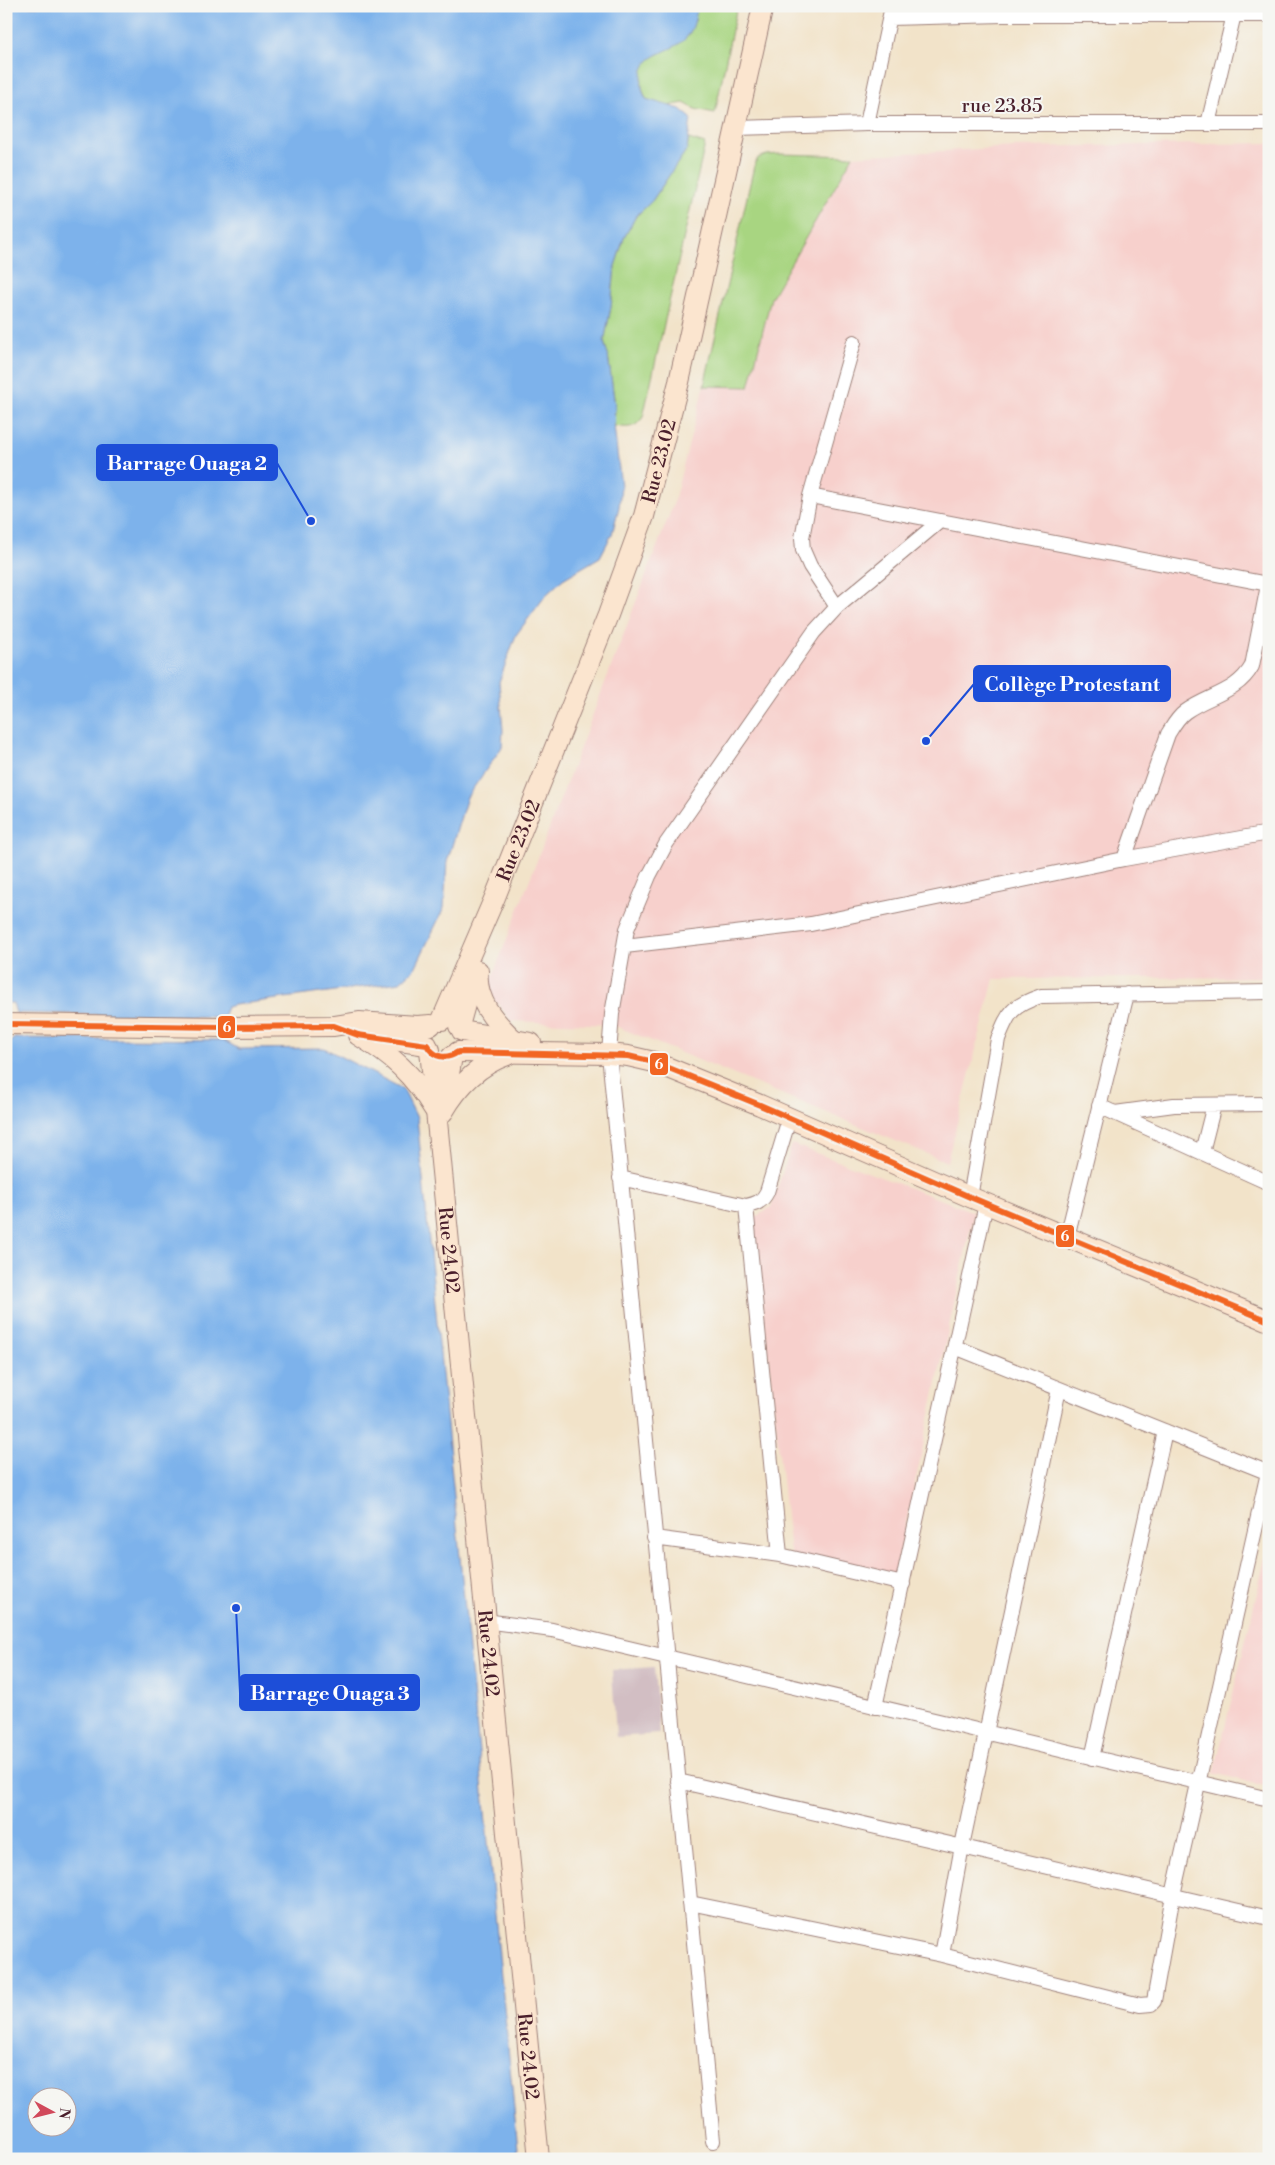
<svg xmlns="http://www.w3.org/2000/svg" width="1275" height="2165" viewBox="0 0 1275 2165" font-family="'Libre Bodoni',serif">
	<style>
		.built { fill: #f7d0cc }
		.industrial { fill: #d2bec3 }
		.green { fill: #a8d581; stroke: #797a56 }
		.water { fill: #7db2eb; stroke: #64688b; fill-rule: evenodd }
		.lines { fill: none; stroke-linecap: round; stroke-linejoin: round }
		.street-casing { stroke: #9e817a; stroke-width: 16 }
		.secondary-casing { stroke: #9e817a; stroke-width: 22 }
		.street { stroke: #fff; stroke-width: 14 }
		.secondary { stroke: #fbe5cf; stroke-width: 20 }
		.bus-1-casing { stroke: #f6f6f2; stroke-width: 10 }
		.bus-1 { stroke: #f26522; stroke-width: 6 }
		.labels { text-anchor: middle; stroke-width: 4; stroke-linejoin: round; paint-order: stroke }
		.street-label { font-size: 19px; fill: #4a1f2b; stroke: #f6f6f2 }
		.leader { fill: none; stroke: #1d4ed8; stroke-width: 2 }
		.callout-dot { fill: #1d4ed8; stroke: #f6f6f2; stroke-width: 2 }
		.callout { fill: #1d4ed8; stroke: #1d4ed8; stroke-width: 2 }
		.callout-label { font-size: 20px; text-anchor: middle; font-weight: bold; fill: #fff }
		.line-badge { stroke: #f6f6f2; stroke-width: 2 }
		.badge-label { font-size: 14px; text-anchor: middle; font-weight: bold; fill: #fff }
	</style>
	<rect width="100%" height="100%" fill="#f6f6f2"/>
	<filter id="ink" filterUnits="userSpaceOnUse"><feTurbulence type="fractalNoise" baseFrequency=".02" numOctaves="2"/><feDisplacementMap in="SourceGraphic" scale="10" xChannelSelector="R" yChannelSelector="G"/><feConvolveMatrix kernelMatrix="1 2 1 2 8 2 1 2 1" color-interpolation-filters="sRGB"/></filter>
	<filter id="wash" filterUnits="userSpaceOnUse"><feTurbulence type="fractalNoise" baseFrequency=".0096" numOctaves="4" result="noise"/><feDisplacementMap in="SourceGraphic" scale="20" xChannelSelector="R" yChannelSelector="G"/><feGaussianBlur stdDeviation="1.12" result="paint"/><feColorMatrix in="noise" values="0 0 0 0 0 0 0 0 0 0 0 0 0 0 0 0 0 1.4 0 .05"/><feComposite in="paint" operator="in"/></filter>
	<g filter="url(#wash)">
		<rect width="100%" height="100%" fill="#f2e3c9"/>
		<path class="built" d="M1269 143V977L994 979 947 1162 613 1025 512 1021 487 991 673 505 704 386 749 387 771 298 853 156 1015 147Z
			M792 1144 974 1212 893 1584 791 1560 753 1219 771 1207Z
			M1269 1542V1787L1214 1773Z"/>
		<path class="industrial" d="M654 1667 659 1734 616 1737 612 1670Z"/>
		<path class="green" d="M697 6H737L715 113 695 109 684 103 667 106 646 99C642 90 639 78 642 68 646 58 684 30 695 21Z
			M689 139 705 144 643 417C635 429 628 428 614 426L615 406 608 355 604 342 611 307 615 266 624 238 636 216 652 201 687 149Z
			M780 154 853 156 771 298 749 387 704 386 754 166 758 158 767 155Z"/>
		<path class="water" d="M6 6H697C696 17 694 30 685 39 671 53 642 53 642 77 641 86 642 91 646 99L680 109 691 118 687 149 652 201 636 216 624 238 615 266 611 307 604 342 608 355 615 406 614 426 621 486 619 507 612 534 600 557 563 579 546 595 516 635 499 682 503 730 502 747 467 797 447 862 444 908 415 968 400 982 234 1005 227 1007 223 1017 16 1013 13 1003H6Z
			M14 1038 223 1040 239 1049 324 1048 403 1089 417 1118 519 2159H6V1047ZM38 2098H68V2128H38Z"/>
	</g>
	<g filter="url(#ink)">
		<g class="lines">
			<g class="street-casing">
				<path id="street" d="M890 18 1003 15H1269
					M867 124 892 6
					M1208 124 1236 6
					M736 128 867 124H1269
					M810 496 1268 584
					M837 607 810 566 803 550 802 538 810 496 854 342
					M1124 859 1168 734C1173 726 1177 718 1185 712 1208 695 1237 693 1252 666L1269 580
					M625 946 811 924 1124 859 1269 833
					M1099 1106 1269 1183
					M1115 1113 1174 1105 1269 1104
					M1202 1152 1214 1105
					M620 1178 746 1206C756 1204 762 1202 767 1192L789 1119
					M970 1197 998 1039C1009 1011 1012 1006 1041 996L1269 992
					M746 1206 780 1555
					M1067 1237 1127 994
					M955 1347 1269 1473
					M654 1538 780 1555 903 1584
					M485 1621 552 1630 1269 1799
					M875 1707 986 1204
					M1092 1758 1165 1431
					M678 1781 1269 1918
					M690 1903 942 1955 1140 2005 1151 2004 1154 2001 1173 1895 1269 1468
					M942 1955 962 1846 1059 1389
					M713 2141 609 1054 612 1014 627 929 649 876 666 844 814 632 837 607 940 521"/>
			</g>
			<g class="secondary-casing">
				<g id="secondary">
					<path d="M478 971C475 1000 494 1021 513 1039"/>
					<path id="s1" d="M442 1020 495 897 608 615 644 516 679 382 763 6"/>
					<path d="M6 1024 223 1027 334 1026 359 1022 417 1026 431 1025"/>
					<path d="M459 1026 471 983"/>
					<path d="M462 1031 531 1043"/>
					<path d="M358 1035C392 1056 413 1074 434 1109"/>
					<path d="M367 1036 427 1045"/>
					<path id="s2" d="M430 1050 539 2159"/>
					<path d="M458 1052 609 1054 628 1056 654 1062 760 1105 970 1197 1269 1321"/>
					<path d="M444 1105 452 1056"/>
					<path d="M443 1112C458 1086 478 1065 507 1055"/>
				</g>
			</g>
			<use href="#street" class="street"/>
			<use href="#secondary" class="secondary"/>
			<g class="bus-1-casing">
				<path id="bus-1" d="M6 1024 223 1027 334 1026 358 1035 427 1045C434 1058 446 1060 458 1052L628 1056 654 1062 760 1105 970 1197 1269 1321"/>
			</g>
			<use href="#bus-1" class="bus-1"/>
		</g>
	</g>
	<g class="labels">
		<g class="street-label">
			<text x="1002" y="112">rue 23.85</text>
			<text dy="7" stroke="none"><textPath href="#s1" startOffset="600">Rue 23.02</textPath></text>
			<text dy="7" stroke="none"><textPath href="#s1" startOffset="195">Rue 23.02</textPath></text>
			<text dy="7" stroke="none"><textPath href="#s2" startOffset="201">Rue 24.02</textPath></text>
			<text dy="7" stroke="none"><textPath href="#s2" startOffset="606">Rue 24.02</textPath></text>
			<text dy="7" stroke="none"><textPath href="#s2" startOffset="1011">Rue 24.02</textPath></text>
		</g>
	</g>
	<path class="leader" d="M311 521L277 463M926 741L974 684M236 1608L240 1693"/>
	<g class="callout-dot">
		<circle cx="311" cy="521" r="5"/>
		<circle cx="926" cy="741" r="5"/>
		<circle cx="236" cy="1608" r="5"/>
	</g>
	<g class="callout">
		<rect x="97" y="445" width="180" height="35" rx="5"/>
		<rect x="974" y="666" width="196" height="35" rx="5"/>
		<rect x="240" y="1675" width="179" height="35" rx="5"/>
	</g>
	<g class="callout-label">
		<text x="187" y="470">Barrage Ouaga 2</text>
		<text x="1072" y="691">Collège Protestant</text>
		<text x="330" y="1700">Barrage Ouaga 3</text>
	</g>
	<g class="line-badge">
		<rect x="217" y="1015" width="19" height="24" rx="5" fill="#f26522"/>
		<rect x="649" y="1052" width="20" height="24" rx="5" fill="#f26522"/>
		<rect x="1055" y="1224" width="20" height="24" rx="5" fill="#f26522"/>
	</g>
	<g class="badge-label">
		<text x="227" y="1032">6</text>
		<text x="659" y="1069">6</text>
		<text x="1065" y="1241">6</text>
	</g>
	<rect width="1275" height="2165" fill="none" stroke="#f6f6f2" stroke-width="25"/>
	<g transform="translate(52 2112) rotate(97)"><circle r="24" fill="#f6f6f2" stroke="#b1a0a2"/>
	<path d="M0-4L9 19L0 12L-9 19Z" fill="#d1495b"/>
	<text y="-8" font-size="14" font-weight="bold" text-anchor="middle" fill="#4a1f2b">N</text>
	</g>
</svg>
